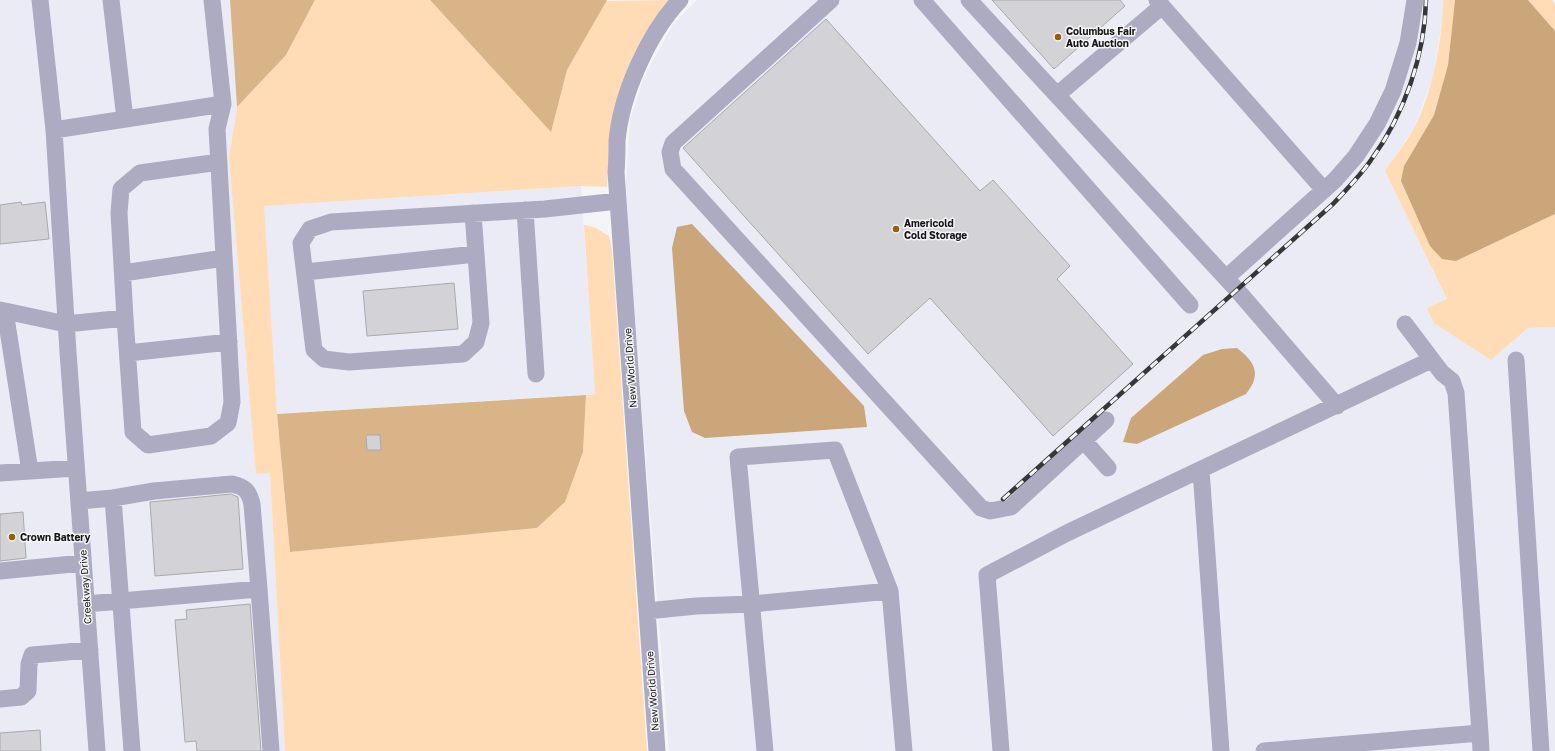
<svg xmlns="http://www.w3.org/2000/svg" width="1555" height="751" viewBox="0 0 1555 751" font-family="'Golos Text',sans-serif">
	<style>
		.built { fill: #ebebf6 }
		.green { fill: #ffdcb5 }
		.forest { fill: #d9b488 }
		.water { fill: #cba67b }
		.building { fill: #d3d2d6; stroke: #a9a8ac }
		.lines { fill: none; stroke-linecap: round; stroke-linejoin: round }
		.minor { stroke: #adabc2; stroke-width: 17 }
		.rail-casing { stroke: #373739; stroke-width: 4.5 }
		.rail { stroke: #f5f5f8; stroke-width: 3; stroke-dasharray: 9; stroke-linecap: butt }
		.poi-dot { fill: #925f10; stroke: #f5f5f8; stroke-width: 1.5 }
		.labels { text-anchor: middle; stroke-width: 3; stroke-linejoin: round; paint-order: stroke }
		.poi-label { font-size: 10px; font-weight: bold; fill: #181819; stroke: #f5f5f8; text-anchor: start }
		.street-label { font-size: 10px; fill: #181819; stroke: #f5f5f8 }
	</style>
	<rect width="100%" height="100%" fill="#f5f5f8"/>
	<path class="built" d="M0 0H230L237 107 229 158 256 473H270L285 751H0Z
		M697 0H1443V18L1433 76 1414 128 1385 171 1447 299 1491 360 1528 328 1555 327V751H669L629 248 626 181 630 119 644 77 673 24Z
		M581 186 595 394 277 414 263 206Z"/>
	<path class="green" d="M315 0H430L551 131 567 70 606 1 671 0C651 30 628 61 618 96 609 125 609 157 607 187L581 186 264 206 277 414 290 552 537 528 565 502 583 452 586 395 595 394 584 225 594 227 609 236 612 251 647 751H285L270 473 256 474 229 158 237 107 286 55Z
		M1443 0H1455L1448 65 1434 115 1404 166 1456 261 1555 214V327L1528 328 1491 360 1434 323 1427 308 1447 299 1385 171C1394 157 1406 143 1414 128 1432 94 1443 38 1443 0Z
		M1528 0H1552L1555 4V31Z"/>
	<path class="forest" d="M230 0H315L286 55 237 107Z
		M430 0H607L567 70 551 132Z
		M586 395 583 452 565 502 537 528 290 552 277 414Z"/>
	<path class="water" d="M1455 0H1528L1555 31V214L1456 261 1442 259 1430 246 1401 181 1404 166 1434 115 1448 65Z
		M692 224 864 406 867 427 705 438 692 432 684 411 672 248 677 227Z
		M1237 348C1255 362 1262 374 1246 394L1137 444 1123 442 1131 418 1203 355 1222 349Z"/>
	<path class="building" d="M992 0H1120L1125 6 1054 69Z
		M826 19 980 191 993 180 1070 266 1057 279 1133 364 1053 436 930 298 868 354 683 148Z
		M21 202 22 205 45 202 49 239 0 244V205Z
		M454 283 458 329 367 336 363 291Z
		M366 435H380L381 450H367Z
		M231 494 238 497 243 569 155 576 150 502Z
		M23 512 26 558 0 561V514Z
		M250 604 261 751H197L196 741 185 742 175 620 187 619 186 610Z
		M40 730 41 751H0V733Z"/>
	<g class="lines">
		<path class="minor" d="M40 0 54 130
			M111 0 125 119
			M831 0 673 143 670 152 673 169 981 508 990 511 1011 507 1106 420
			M922 0 1190 305
			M969 0 1237 290 1337 406
			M1162 6 1324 190
			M1057 95 1162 6 1157 0
			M525 210 536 374
			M473 213 481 323 476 342 463 354 349 362 324 359 314 350 301 243 310 229 331 222 545 209 618 201
			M305 272 476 254
			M123 273 224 258
			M1226 278 1335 180 1356 156 1377 124 1393 91 1408 43 1415 0
			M0 310 5 311 30 471
			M5 311 66 324 125 318 133 432 148 445 211 436 228 423 232 402 217 129 223 104
			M125 318 119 213 121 189 140 173 219 162
			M128 353 229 342
			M1516 360 1541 751
			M1084 441 1108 468
			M1201 470 1221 751
			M0 473 76 468
			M113 498 154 491 232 484C245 487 249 491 252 504L259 589
			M79 501 113 498 132 751
			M0 571 83 563
			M86 604 259 589 271 751
			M647 611 696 606 752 604 890 591
			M0 699 21 697 28 691 29 664 32 655 90 650
			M1480 733 1481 751
			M97 751 68 352 54 130 223 104 212 0
			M657 751 616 172C617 162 617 151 617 141 621 95 648 34 680 0
			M765 751 738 457 835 450 890 591 904 751
			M1001 751 987 575 1067 533 1431 360
			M1264 751 1480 733 1456 393 1452 381 1442 373 1405 324"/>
		<g class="rail-casing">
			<path id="rail" d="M1003 499 1333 204C1346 190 1360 176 1371 160 1404 115 1425 55 1426 0"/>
		</g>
		<use href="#rail" class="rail"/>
	</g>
	<g class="poi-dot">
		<circle cx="1058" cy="37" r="4"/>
		<circle cx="896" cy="229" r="4"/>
		<circle cx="12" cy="537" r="4"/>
	</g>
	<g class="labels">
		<g class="poi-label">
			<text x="1066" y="35">Columbus Fair<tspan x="1066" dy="12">Auto Auction</tspan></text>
			<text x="904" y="227">Americold<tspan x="904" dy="12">Cold Storage</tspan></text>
			<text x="20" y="541">Crown Battery</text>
		</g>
		<g class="street-label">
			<text transform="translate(630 368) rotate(-94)" y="4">New World Drive</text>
			<text transform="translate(85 587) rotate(-94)" y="4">Creekway Drive</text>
			<text transform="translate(652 691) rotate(-94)" y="4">New World Drive</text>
		</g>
	</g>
</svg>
